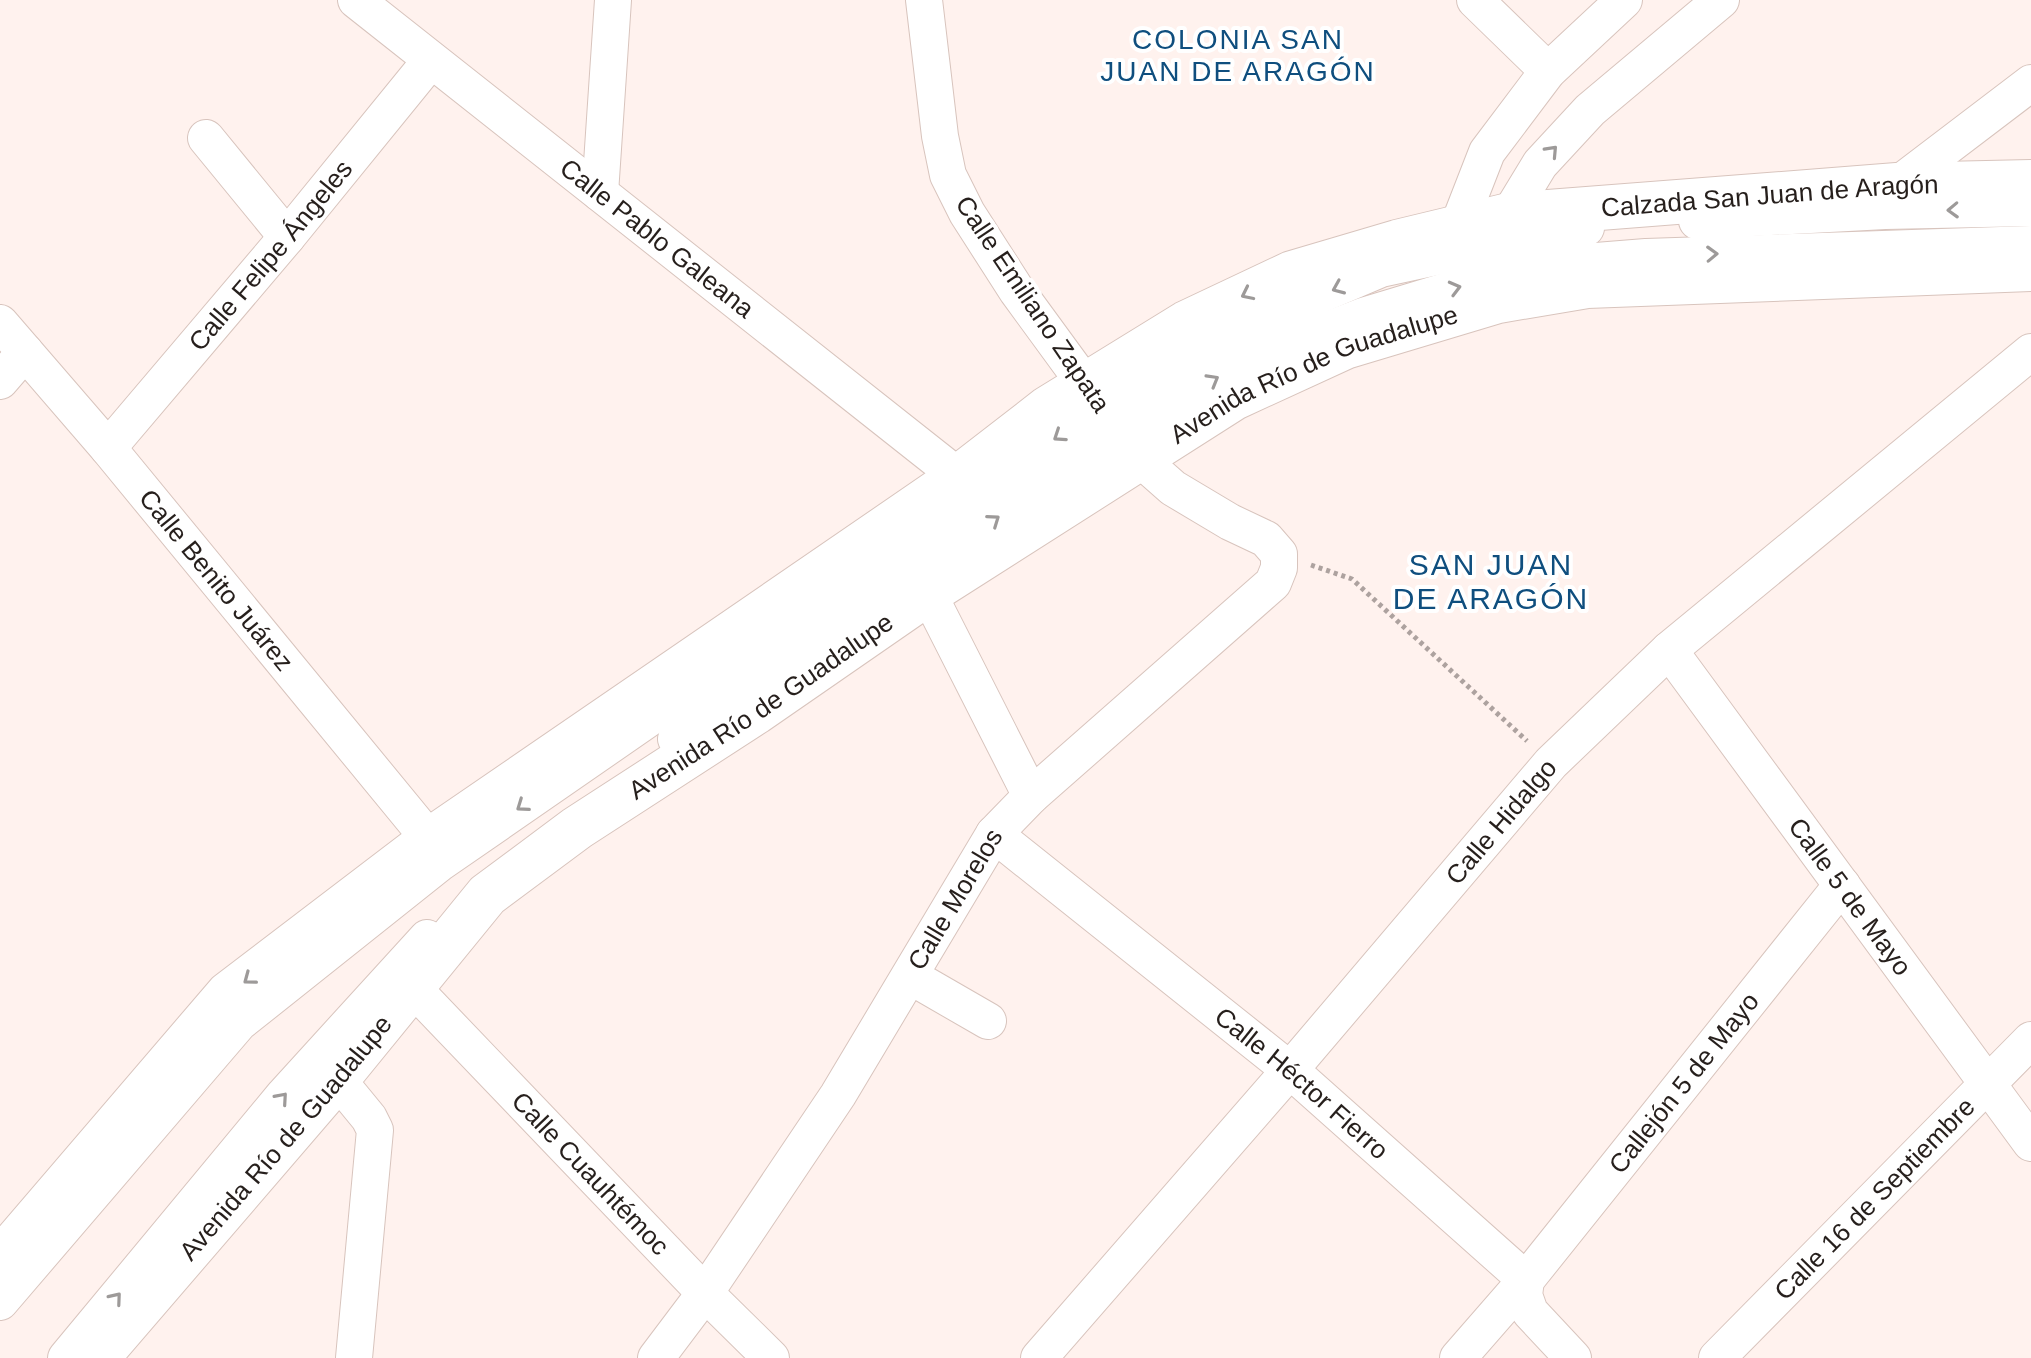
<svg xmlns="http://www.w3.org/2000/svg" width="2031" height="1358" viewBox="0 0 2031 1358" font-family="Helvetica,sans-serif">
	<style>
		.lines { fill: none; stroke-linecap: round; stroke-linejoin: round }
		.minor-casing { stroke: #d8c4bd; stroke-width: 38 }
		.major-casing { stroke: #d8c4bd; stroke-width: 46 }
		.path { stroke: #ada29f; stroke-width: 5; stroke-dasharray: 4 4; stroke-linecap: butt }
		.minor { stroke: #fff; stroke-width: 36 }
		.major { stroke: #fff; stroke-width: 44 }
		.oneway { stroke: #9d9a99 }
		.labels { text-anchor: middle; stroke-width: 8; stroke-linejoin: round; paint-order: stroke }
		.street-label { font-size: 26px; fill: #261f1c; stroke: #fff }
		.neighbourhood-label { font-size: 28px; letter-spacing: 2px; fill: #0f4e7e; stroke: #fff }
		.quarter-label { font-size: 30px; letter-spacing: 2px; fill: #0f4e7e; stroke: #fff }
	</style>
	<rect width="100%" height="100%" fill="#fff2ee"/>
	<g class="lines">
		<g class="minor-casing">
			<g id="minor">
				<path id="s1" d="M356 0 959 477"/>
				<path d="M1475 0 1548 71"/>
				<path d="M206 138 287 237"/>
				<path d="M1897 185 2031 83"/>
				<path d="M600 193 613 0"/>
				<path d="M1509 215 1540 164 1590 110 1721 0"/>
				<path d="M1697 221 1885 211 2031 208"/>
				<path d="M1457 229 1487 152 1548 71 1624 0"/>
				<path id="s2" d="M0 323 108 448 430 840"/>
				<path d="M0 381 25 352"/>
				<path id="s3" d="M108 448 287 237 431 60"/>
				<path d="M928 593 1031 796"/>
				<path id="s4" d="M1669 650 2031 1143"/>
				<path d="M676 739 1120 433 1237 365 1363 316 1459 287 1559 264 1646 257 2031 244"/>
				<path id="s5" d="M994 834 1290 1070 1526 1280 1524 1295 1530 1312 1573 1358"/>
				<path d="M910 976 988 1021"/>
				<path id="s6" d="M412 987 705 1293 771 1358"/>
				<path d="M337 1079 369 1118 375 1130 354 1358"/>
				<path d="M0 1302 239 1023 440 863 973 494 1102 407 1228 334 1381 269 1561 230 1586 228"/>
				<path d="M66 1358 284 1095 427 938"/>
				<path id="s7" d="M656 1358 705 1293 838 1095 994 834 1031 796 1273 583 1279 568V554L1266 539 1230 522 1173 488 1139 458 1017 291 967 213 948 175 940 136 924 0"/>
				<path id="s8" d="M1039 1358 1290 1070 1551 763 1669 650 2031 352"/>
				<path id="s9" d="M1458 1358 1526 1280 1842 885"/>
				<path id="s10" d="M1717 1358 2031 1040"/>
			</g>
		</g>
		<g class="major-casing">
			<g id="major">
				<path id="s11" d="M0 1260 228 994 430 840 959 477 1048 408 1186 323 1292 273 1397 242 1509 215 1897 185 2031 182"/>
				<path id="s12" d="M97 1358 337 1079 487 895 577 828 756 712 928 593 1234 398 1345 347 1498 301 1587 286 2031 269"/>
			</g>
		</g>
		<path class="path" d="M1311 565 1352 579 1527 741"/>
		<use href="#minor" class="minor"/>
		<use href="#major" class="major"/>
	</g>
	<defs><path id="oneway-chevron" d="M-2-3.5L2.5 0L-2 3.5" fill="none" stroke-width="1.6" stroke-linecap="round" stroke-linejoin="round" transform="scale(2)"/></defs>
	<g class="oneway">
		<use href="#oneway-chevron" transform="translate(1552 151) rotate(-47)"/>
		<use href="#oneway-chevron" transform="translate(1953 210) rotate(178)"/>
		<use href="#oneway-chevron" transform="translate(1712 254) rotate(-2)"/>
		<use href="#oneway-chevron" transform="translate(1338 288) rotate(157)"/>
		<use href="#oneway-chevron" transform="translate(1455 288) rotate(-15)"/>
		<use href="#oneway-chevron" transform="translate(1247 294) rotate(154)"/>
		<use href="#oneway-chevron" transform="translate(1213 380) rotate(-30)"/>
		<use href="#oneway-chevron" transform="translate(1059 436) rotate(146)"/>
		<use href="#oneway-chevron" transform="translate(994 520) rotate(-35)"/>
		<use href="#oneway-chevron" transform="translate(522 806) rotate(145)"/>
		<use href="#oneway-chevron" transform="translate(249 979) rotate(143)"/>
		<use href="#oneway-chevron" transform="translate(282 1098) rotate(-49)"/>
		<use href="#oneway-chevron" transform="translate(116 1298) rotate(-50)"/>
	</g>
	<g class="labels">
		<g class="street-label">
			<text dy="9" stroke="none"><textPath href="#s11" startOffset="2124">Calzada San Juan de Aragón</textPath></text>
			<text dy="9" stroke="none"><textPath href="#s1" startOffset="384">Calle Pablo Galeana</textPath></text>
			<text dy="9" stroke="none"><textPath href="#s3" startOffset="252">Calle Felipe Ángeles</textPath></text>
			<text transform="translate(1033 304) rotate(56)" y="9">Calle Emiliano Zapata</text>
			<text dy="9" stroke="none"><textPath href="#s12" startOffset="1586">Avenida Río de Guadalupe</textPath></text>
			<text dy="9" stroke="none"><textPath href="#s2" startOffset="336">Calle Benito Juárez</textPath></text>
			<text dy="9" stroke="none"><textPath href="#s12" startOffset="938">Avenida Río de Guadalupe</textPath></text>
			<text dy="9" stroke="none"><textPath href="#s8" startOffset="708">Calle Hidalgo</textPath></text>
			<text dy="9" stroke="none"><textPath href="#s4" startOffset="306">Calle 5 de Mayo</textPath></text>
			<text dy="9" stroke="none"><textPath href="#s7" startOffset="548">Calle Morelos</textPath></text>
			<text dy="9" stroke="none"><textPath href="#s9" startOffset="356">Callejón 5 de Mayo</textPath></text>
			<text dy="9" stroke="none"><textPath href="#s5" startOffset="396">Calle Héctor Fierro</textPath></text>
			<text dy="9" stroke="none"><textPath href="#s12" startOffset="290">Avenida Río de Guadalupe</textPath></text>
			<text dy="9" stroke="none"><textPath href="#s6" startOffset="258">Calle Cuauhtémoc</textPath></text>
			<text dy="9" stroke="none"><textPath href="#s10" startOffset="224">Calle 16 de Septiembre</textPath></text>
		</g>
		<g class="neighbourhood-label">
			<text x="1238" y="49">COLONIA SAN<tspan x="1238" dy="32">JUAN DE ARAGÓN</tspan></text>
		</g>
		<g class="quarter-label">
			<text x="1491" y="575">SAN JUAN<tspan x="1491" dy="34">DE ARAGÓN</tspan></text>
		</g>
	</g>
</svg>
